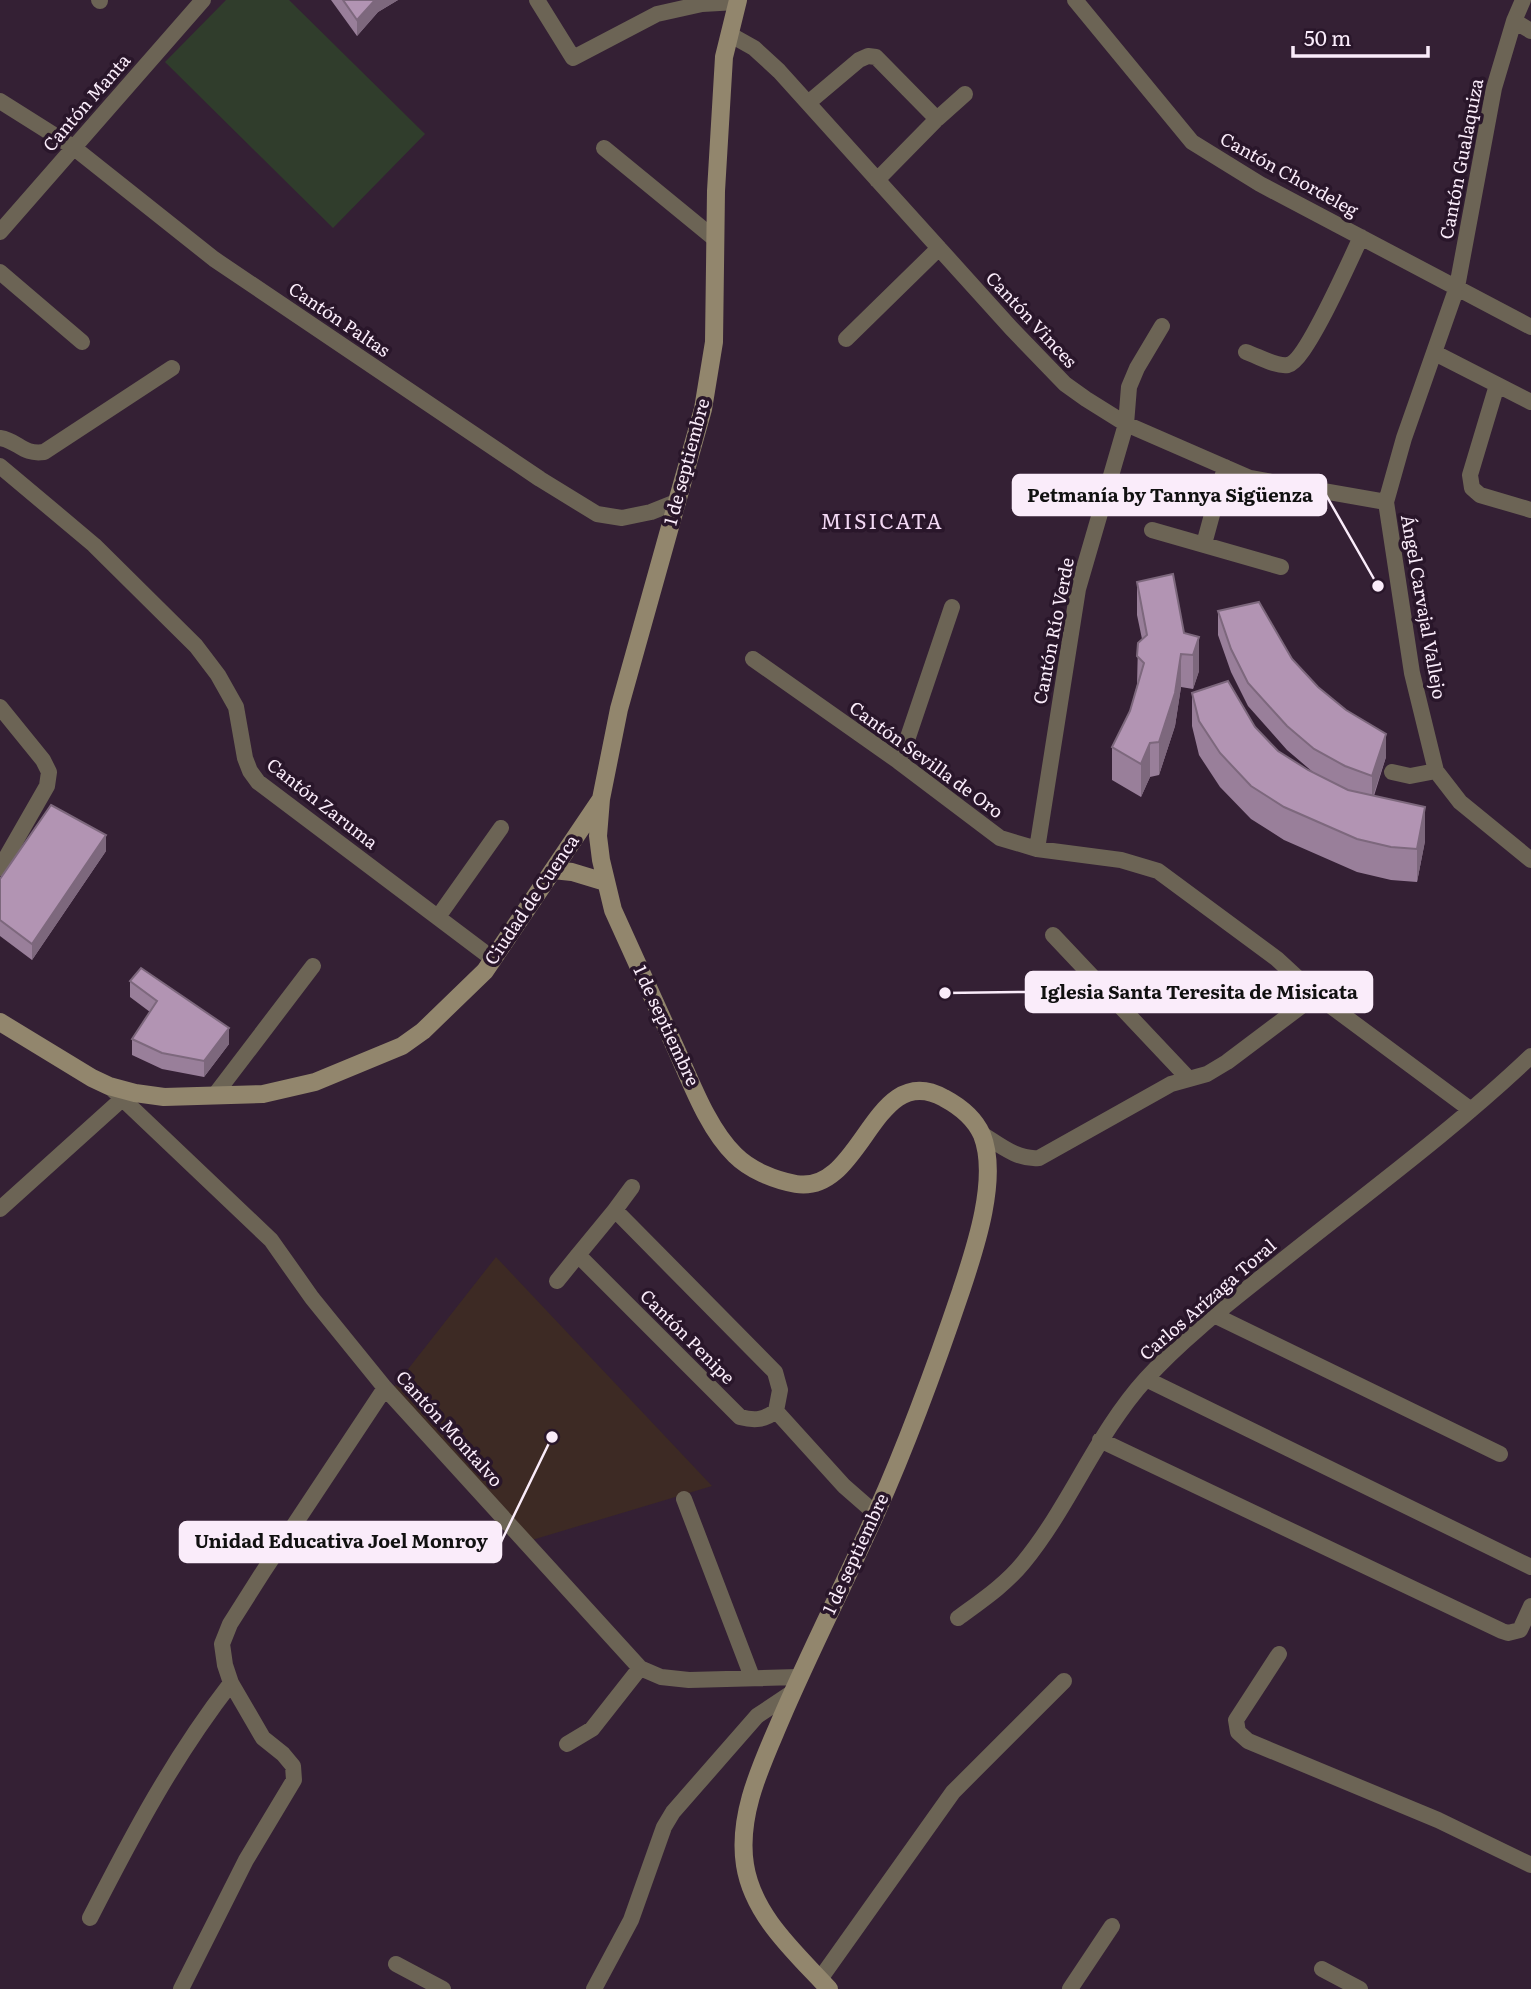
<svg xmlns="http://www.w3.org/2000/svg" width="1531" height="1989" viewBox="0 0 1531 1989" font-family="Literata,serif">
	<style>
		.education { fill: #3d2a24 }
		.green { fill: #303d2c }
		.lines { fill: none; stroke-linecap: round; stroke-linejoin: round }
		.street { stroke: #6c6455; stroke-width: 16 }
		.secondary { stroke: #92866d; stroke-width: 18 }
		.wall { fill: #997f9a }
		.shaded-wall { fill: #7d687d }
		.building { fill: #b294b3; stroke: #7d687d; stroke-width: 2 }
		.labels { text-anchor: middle; stroke-width: 7; stroke-linejoin: round; paint-order: stroke }
		.street-label { font-size: 18px; fill: #faecfa; stroke: #29162a }
		.quarter-label { font-size: 21px; letter-spacing: 2px; fill: #f3d9f4; stroke: #29162a }
		.leader { fill: none; stroke: #faecfa; stroke-width: 2.5 }
		.callout-dot { fill: #faecfa; stroke: #29162a; stroke-width: 2.5 }
		.callout { fill: #faecfa; stroke: #faecfa; stroke-width: 2.5 }
		.callout-label { font-size: 19px; text-anchor: middle; font-weight: bold; fill: #111 }
	</style>
	<rect width="100%" height="100%" fill="#342034"/>
	<path class="education" d="M496 1257 712 1486 532 1540 394 1387Z"/>
	<path class="green" d="M226 0H289L425 134 333 228 165 62Z"/>
	<g class="lines">
		<path class="street" d="M99 0 100 1
			M537 0 573 58 657 14 702 4 737 2
			M1075 0 1192 142 1260 184 1531 327
			M1523 0 1514 21 1494 88 1457 287 1404 438 1386 502 1412 673 1436 771 1460 802 1531 860
			M1514 21 1531 31
			M729 34 754 48 779 71 1011 328 1065 384 1086 399 1126 424 1250 478 1386 502
			M0 101 73 147 214 259 540 479 597 514 622 518 651 512 676 502
			M808 103 859 60 868 56 876 57 937 119
			M604 148 715 239
			M877 180 937 119 965 94
			M0 232 203 0
			M0 272 82 342
			M846 339 939 248
			M1246 352C1258 356 1276 367 1288 365 1306 361 1351 258 1361 237
			M1435 353 1531 402
			M1497 385 1470 475 1472 488 1480 495 1531 510
			M0 438C19 441 22 455 44 452L172 368
			M0 466 94 545 196 646 218 675 236 707 245 758 250 771 258 782 493 959
			M1152 530 1281 567
			M1204 544 1225 467
			M753 659 898 761 1000 838 1037 849 1121 860 1158 871 1277 959 1316 995 1471 1110
			M0 707 43 760 49 772 47 786 0 868
			M898 761 906 743 952 607
			M1392 772 1410 776 1436 771
			M1037 849 1078 589 1126 424 1129 387 1137 368 1162 326
			M438 917 501 828
			M1053 935 1188 1078
			M109 1086 271 1240 312 1298 385 1388 640 1668 661 1677 689 1680 798 1677
			M214 1096 313 966
			M982 1134C1000 1145 1017 1160 1039 1158L1171 1084 1207 1074 1227 1062 1316 995
			M0 1209 121 1100
			M615 1210 775 1372 780 1390 776 1411C764 1420 755 1421 740 1417L578 1255Z
			M615 1210 632 1187
			M557 1281 578 1255
			M1214 1315 1500 1454
			M1146 1379 1531 1567
			M776 1411 844 1486 876 1514
			M1100 1440 1502 1631 1508 1633 1520 1630 1531 1606
			M684 1499 752 1677
			M958 1618C981 1601 1005 1585 1023 1563 1070 1506 1096 1434 1146 1379 1185 1336 1233 1300 1278 1264 1363 1196 1452 1131 1531 1056
			M1279 1654 1236 1720 1238 1732 1248 1741 1438 1820 1531 1865
			M567 1744 592 1729 640 1668
			M90 1918C133 1834 173 1758 231 1683
			M396 1964 443 1989
			M1322 1969 1360 1989
			M820 1979 953 1792 1064 1681
			M181 1989 246 1860 294 1780 293 1766 283 1754 263 1738 231 1683 225 1665 222 1644 230 1624 263 1572 385 1388
			M594 1989 631 1920 664 1827 673 1812 757 1716 793 1692
			M1070 1989 1112 1926"/>
		<path class="secondary" d="M738 0 724 57 716 191 714 342 703 409 619 709 601 799 598 836 601 860 613 910C634 956 655 1002 676 1049 691 1082 708 1129 735 1155 750 1170 774 1180 796 1184 863 1195 873 1058 944 1098 959 1106 975 1119 982 1135 999 1178 975 1249 961 1291 936 1365 909 1439 877 1511 846 1581 811 1649 781 1719 762 1764 737 1814 745 1865 753 1916 796 1953 829 1989
			M553 870 572 872 605 882
			M0 1022 92 1078 109 1086 135 1093 164 1097 263 1094 315 1082 402 1046 423 1031 485 971 601 799"/>
	</g>
	<path class="wall" d="M331 0H398L378 12 357 36Z
		M1137 582 1184 633 1199 637V671L1193 689 1181 687 1175 726 1159 775 1150 777 1141 797 1112 780V747L1130 711 1137 685 1138 643 1142 639 1137 615Z
		M1218 611 1292 659 1318 687 1386 757 1374 796 1425 841 1417 882 1391 880 1357 872 1284 840 1251 819 1220 787 1199 755 1192 726V693L1255 727 1278 751 1308 770 1328 780 1314 773 1287 750 1248 706 1231 672 1218 635Z
		M106 851 32 960 0 936V879Z
		M130 981 229 1044 204 1077 162 1069 132 1055V1039L150 1012 130 997Z"/>
	<path class="shaded-wall" d="M375 0H398L378 12 357 36V20Z
		M1199 637V671L1193 689V655Z
		M1181 654V687L1175 726 1159 775V742Z
		M1386 734V757L1372 799V776Z
		M1150 743V777L1141 797V764Z
		M1425 807V841L1417 882V849Z
		M106 835V851L32 960V944Z
		M229 1028V1044L204 1077V1061Z"/>
	<path class="building" d="M343 0H375L357 20Z
		M1173 574 1184 633 1199 637 1193 655 1181 654 1175 693 1159 742 1150 743 1141 764 1112 747 1130 711 1144 663 1137 656 1138 643 1147 635 1137 582Z
		M1259 602 1292 659 1318 687 1346 710 1386 734 1372 776 1345 766 1314 749 1287 726 1248 683 1231 649 1218 611Z
		M1228 681 1255 727 1278 751 1308 770 1348 790 1425 807 1417 849 1391 847 1357 839 1284 807 1251 786 1220 753 1199 721 1192 693Z
		M51 805 106 835 32 944 0 920V879Z
		M141 968 229 1028 204 1061 162 1053 132 1039 157 1001 130 981Z"/>
	<g class="labels">
		<g class="street-label">
			<text transform="translate(87 103) rotate(-49)" y="6">Cantón Manta</text>
			<text transform="translate(1462 159) rotate(-79)" y="6">Cantón Gualaquiza</text>
			<text transform="translate(1289 175) rotate(29)" y="6">Cantón Chordeleg</text>
			<text transform="translate(339 320) rotate(34)" y="6">Cantón Paltas</text>
			<text transform="translate(1031 320) rotate(47)" y="6">Cantón Vinces</text>
			<text transform="translate(687 462) rotate(-75)" y="6">1 de septiembre</text>
			<text transform="translate(1423 607) rotate(80)" y="6">Ángel Carvajal Vallejo</text>
			<text transform="translate(1054 631) rotate(-79)" y="6">Cantón Río Verde</text>
			<text transform="translate(926 760) rotate(36)" y="6">Cantón Sevilla de Oro</text>
			<text transform="translate(322 804) rotate(38)" y="6">Cantón Zaruma</text>
			<text transform="translate(532 900) rotate(-56)" y="6">Ciudad de Cuenca</text>
			<text transform="translate(666 1026) rotate(65)" y="6">1 de septiembre</text>
			<text transform="translate(1208 1300) rotate(-41)" y="6">Carlos Arízaga Toral</text>
			<text transform="translate(687 1337) rotate(45)" y="6">Cantón Penipe</text>
			<text transform="translate(449 1429) rotate(48)" y="6">Cantón Montalvo</text>
			<text transform="translate(856 1554) rotate(-65)" y="6">1 de septiembre</text>
		</g>
		<g class="quarter-label">
			<text x="882" y="529">MISICATA</text>
		</g>
	</g>
	<path class="leader" d="M1378 586L1326 495M945 993L1026 992M552 1437L501 1542"/>
	<g class="callout-dot">
		<circle cx="1378" cy="586" r="7"/>
		<circle cx="945" cy="993" r="7"/>
		<circle cx="552" cy="1437" r="7"/>
	</g>
	<g class="callout">
		<rect x="1013" y="475" width="313" height="40" rx="7"/>
		<rect x="1026" y="972" width="346" height="40" rx="7"/>
		<rect x="180" y="1522" width="321" height="40" rx="7"/>
	</g>
	<g class="callout-label">
		<text x="1170" y="502">Petmanía by Tannya Sigüenza</text>
		<text x="1199" y="999">Iglesia Santa Teresita de Misicata</text>
		<text x="341" y="1548">Unidad Educativa Joel Monroy</text>
	</g>
	<path d="M1293 46v10h135v-10" fill="none" stroke="#faecfa" stroke-width="3.5"/>
	<text x="1304" y="46" font-size="21" fill="#faecfa" stroke="#29162a" stroke-width="5" paint-order="stroke">50 m</text>
</svg>
